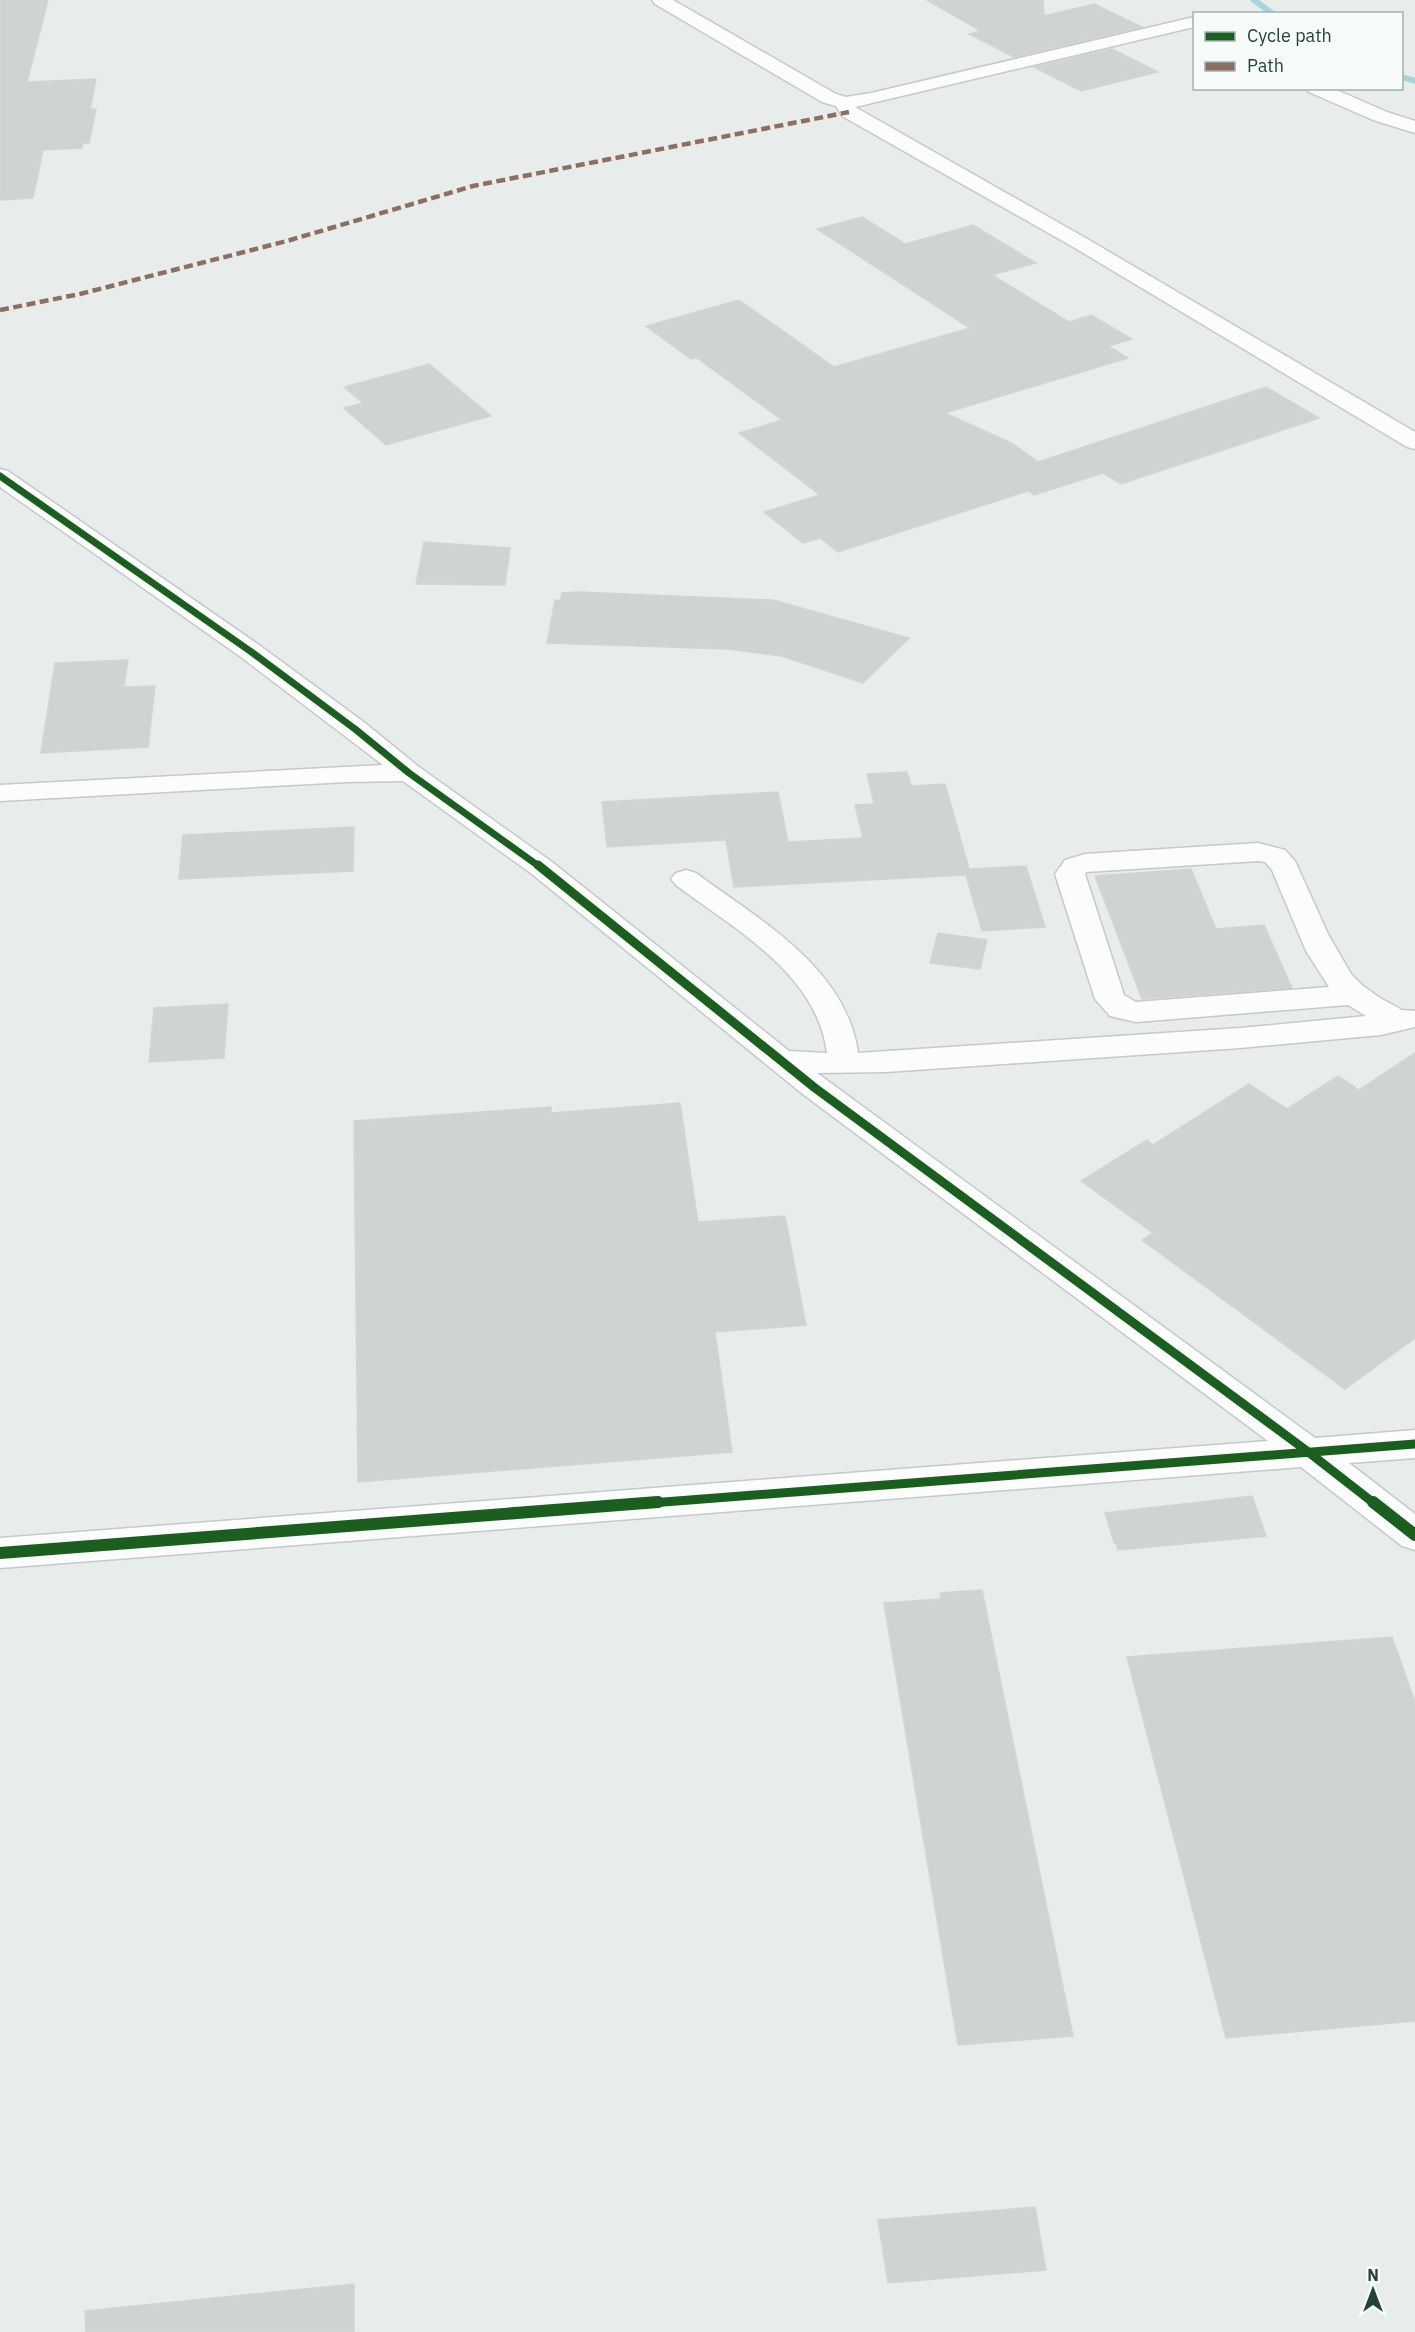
<svg xmlns="http://www.w3.org/2000/svg" width="1415" height="2332" viewBox="0 0 1415 2332" font-family="'IBM Plex Sans',sans-serif">
	<style>
		.lines { fill: none; stroke-linecap: round; stroke-linejoin: round }
		.stream { stroke: #a9d4db; stroke-width: 6 }
		.building { fill: #cfd4d2; stroke: #d1d6d4; stroke-width: 1.5 }
		.minor-casing { stroke: #c5cac8; stroke-width: 3 }
		.minor { fill: #fcfcfc; fill-rule: evenodd }
		.quiet { stroke: #8d6e63; stroke-width: 4.5; stroke-dasharray: 9 4.5; stroke-linecap: butt }
		.cycleway-far2-casing { stroke: #f7fbf9; stroke-width: 10 }
		.cycleway-far1-casing { stroke: #f7fbf9; stroke-width: 13 }
		.cycleway-casing { stroke: #f7fbf9; stroke-width: 16 }
		.cycleway-far2 { stroke: #1b5e20; stroke-width: 7 }
		.cycleway-far1 { stroke: #1b5e20; stroke-width: 9 }
		.cycleway { stroke: #1b5e20; stroke-width: 12 }
	</style>
	<rect width="100%" height="100%" fill="#e8edeb"/>
	<g class="lines">
		<path class="stream" d="M1254 0 1273 14
			M1402 77 1415 81"/>
	</g>
	<path class="building" d="M0 0H48L27 82 96 79 90 109H96L89 143H83L82 148 43 150 33 198 0 200Z
		M927 0H1043L1044 16 1094 4 1142 27 1014 57 969 34 981 31Z
		M1112 49 1158 72 1081 91 1034 67Z
		M862 217 905 244 973 225 1036 263 992 275 1069 322 1091 315 1132 339 1108 346 1128 358 945 413 1013 444 1038 462 1266 387 1319 418 1121 484 1103 473 1034 495 1028 491 838 552 820 538 803 543 764 512 820 495 739 433 782 420 697 358 691 359 646 326 739 300 834 367 970 328 817 229Z
		M429 364 491 416 386 445 344 408 363 403 344 387Z
		M424 542 510 548 505 585 416 584Z
		M579 592 773 600 909 638 863 683 781 656 727 649 547 643 555 600 560 601 562 593Z
		M128 660 124 687 155 686 148 747 41 753 55 663Z
		M907 772 911 786 945 784 969 869 1026 866 1045 927 982 931 966 875 734 887 726 840 607 847 602 802 778 792 788 842 863 838 855 805 874 804 867 774Z
		M354 827 353 871 179 879 183 835Z
		M1191 869 1216 929 1264 925 1292 988 1142 999 1095 876Z
		M938 933 987 940 980 969 930 963Z
		M228 1004 224 1058 149 1062 154 1008Z
		M1415 1053V1338L1345 1389 1142 1240 1153 1233 1081 1181 1147 1140 1153 1145 1249 1084 1287 1109 1338 1076 1359 1090Z
		M680 1103 698 1222 785 1216 806 1325 715 1332 732 1452 358 1482 354 1121 551 1107V1113Z
		M1252 1496 1266 1536 1118 1550 1116 1543H1114L1105 1513Z
		M982 1590 1073 2036 958 2045 884 1603 941 1599 940 1593Z
		M1392 1637 1415 1702V2021L1226 2038 1127 1657Z
		M1035 2207 1046 2270 888 2283 878 2220Z
		M354 2284V2332H86L85 2311Z"/>
	<g class="lines">
		<g class="minor-casing">
			<path id="minor" d="M652 0H673L836 94 846 97 871 93 1194 17V27L855 107 1089 240 1415 432V449L1407 447 1075 248 842 116 836 106 822 102 655 4Z
				M1306 88H1332L1387 112 1415 121V133L1373 120 1309 92Z
				M0 469 8 471 259 645 365 723 419 767 552 862 789 1051 827 1053C817 973 734 929 676 885L671 879 676 873 686 870 696 873C759 920 846 967 858 1053L1240 1028 1366 1016 1348 1005 1136 1022 1110 1016 1095 999 1055 874 1065 860 1085 854 1258 843 1285 850 1295 861 1328 934 1351 974 1363 986 1380 998 1402 1010 1415 1011V1027L1381 1035 1240 1048 886 1072 817 1073 1315 1438 1415 1430V1458L1349 1463 1415 1514V1550L1402 1546 1301 1467 0 1568V1538L1268 1441 804 1095 532 874 403 781 347 782 0 801V785L383 765 241 657 0 487ZM1258 861 1265 862 1272 870 1306 951 1329 987 1136 1002 1124 995 1085 874 1086 872Z"/>
		</g>
		<use href="#minor" class="minor"/>
		<path class="quiet" d="M0 310 80 294 287 241 473 186 849 112"/>
		<g class="cycleway-far2-casing">
			<path id="cycleway-far2" d="M0 476 250 651 355 729 409 773 540 867"/>
		</g>
		<g class="cycleway-far1-casing">
			<path id="cycleway-far1" d="M538 865 815 1088 1307 1451 1375 1504
				M638 1504 1415 1444"/>
		</g>
		<g class="cycleway-casing">
			<path id="cycleway" d="M1373 1502 1415 1535
				M0 1553 658 1502"/>
		</g>
		<use href="#cycleway-far2" class="cycleway-far2"/>
		<use href="#cycleway-far1" class="cycleway-far1"/>
		<use href="#cycleway" class="cycleway"/>
	</g>
	<rect x="1193" y="12" width="210" height="78" fill="#f7fbf9" stroke="#a3b1ad" stroke-width="1.5"/>
	<rect x="1205" y="32" width="30" height="9" fill="#1b5e20" stroke="#a3b1ad" stroke-width="1.5"/>
	<text x="1247" y="42" font-size="18" fill="#24423a">Cycle path</text>
	<rect x="1205" y="62" width="30" height="9" fill="#8d6e63" stroke="#a3b1ad" stroke-width="1.5"/>
	<text x="1247" y="72" font-size="18" fill="#24423a">Path</text>
	<g transform="translate(1373 2290)" stroke="#f7fbf9" stroke-width="4.5" paint-order="stroke">
	<path d="M0-4.5L10 22L0 15L-10 22Z" fill="#24423a"/>
	<text y="-9" font-size="16" font-weight="bold" text-anchor="middle" fill="#24423a">N</text>
	</g>
</svg>
